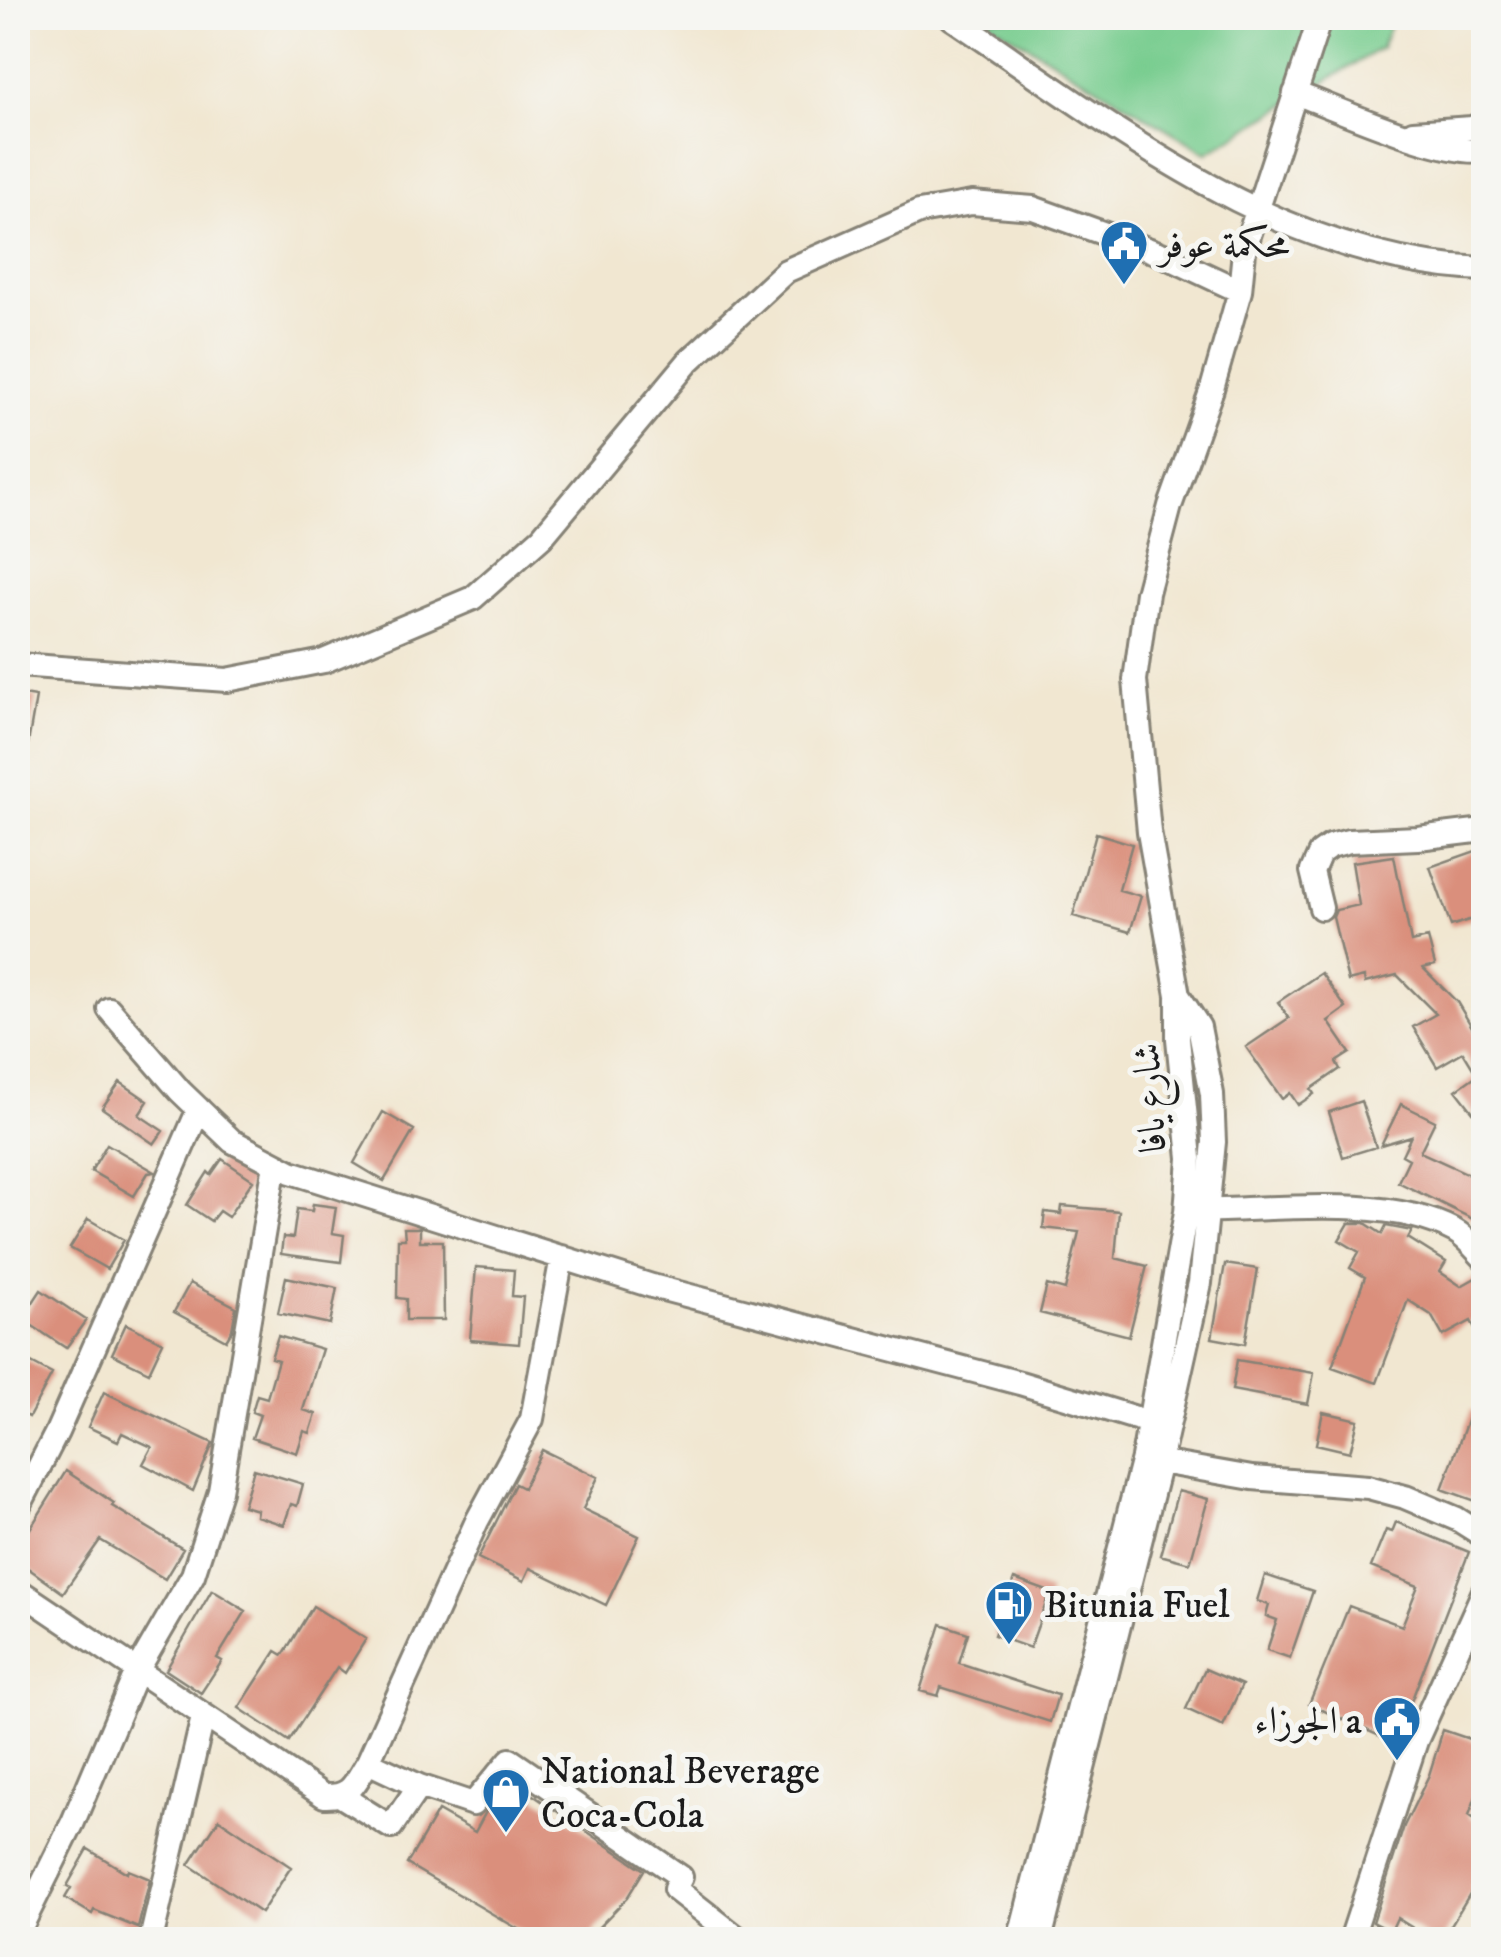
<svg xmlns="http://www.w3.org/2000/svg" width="1501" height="1957" viewBox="0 0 1501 1957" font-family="'IM FELL DW Pica',Amiri,serif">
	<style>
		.green { fill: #79cd90; stroke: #4a7456; stroke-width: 2.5 }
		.building { fill: #da8f7b }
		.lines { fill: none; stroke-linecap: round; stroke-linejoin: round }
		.minor-casing { stroke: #868276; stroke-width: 28 }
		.minor { stroke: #fff; stroke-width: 22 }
		.labels { text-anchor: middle; stroke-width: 10; stroke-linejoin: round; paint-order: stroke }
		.poi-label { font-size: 38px; fill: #1c1c1c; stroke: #f6f6f2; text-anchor: start }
		.street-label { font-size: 38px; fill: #1c1c1c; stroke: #f6f6f2 }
	</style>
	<rect width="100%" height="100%" fill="#f6f6f2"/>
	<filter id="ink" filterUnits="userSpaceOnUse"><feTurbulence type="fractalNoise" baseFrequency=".01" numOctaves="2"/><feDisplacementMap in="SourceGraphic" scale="20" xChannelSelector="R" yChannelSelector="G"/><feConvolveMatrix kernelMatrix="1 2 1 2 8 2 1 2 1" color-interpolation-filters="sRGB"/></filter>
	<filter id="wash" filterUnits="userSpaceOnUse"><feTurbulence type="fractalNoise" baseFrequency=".0048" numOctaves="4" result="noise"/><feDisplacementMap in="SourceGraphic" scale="40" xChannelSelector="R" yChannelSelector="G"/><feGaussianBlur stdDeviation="2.25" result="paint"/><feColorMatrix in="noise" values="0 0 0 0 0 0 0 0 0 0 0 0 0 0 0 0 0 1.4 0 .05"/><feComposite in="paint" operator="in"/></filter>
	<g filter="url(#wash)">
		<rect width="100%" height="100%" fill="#f1e7d1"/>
		<path class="green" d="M982 18H1393L1381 48 1207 153Z"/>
		<g id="blocks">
			<path class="building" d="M18 694 36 697 25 761 18 760Z
				M1096 833 1132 844 1119 890 1141 896 1130 932 1073 916Z
				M1484 848V915L1451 926 1430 867Z
				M1394 856 1411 942 1428 938 1435 965 1423 968 1457 1002 1484 1047V1126L1456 1090 1477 1075 1463 1052 1437 1067 1413 1027 1436 1014 1397 975 1365 983 1364 977 1348 981 1333 917 1336 910 1359 905 1352 862Z
				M1321 973 1346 1008 1328 1021 1350 1053 1336 1062 1340 1069 1311 1089 1314 1094 1298 1105 1290 1093 1282 1099 1246 1047 1289 1018 1278 1002Z
				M120 1082 148 1101 139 1115 163 1131 154 1144 102 1108Z
				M1361 1101 1376 1147 1343 1157 1329 1112Z
				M1401 1104 1435 1121 1420 1152 1484 1181V1208L1477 1221 1398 1182 1409 1159 1402 1155 1411 1136 1381 1145Z
				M383 1112 414 1130 384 1181 354 1163Z
				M107 1144 155 1172 148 1173 134 1196 91 1171Z
				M222 1159 253 1180 228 1217 219 1211 211 1221 187 1205 208 1172 211 1175Z
				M313 1204 336 1207 332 1233 344 1235 341 1262 281 1254 283 1237 293 1238 297 1209 312 1211Z
				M1062 1206 1119 1211 1115 1258 1147 1266 1129 1336 1040 1313 1047 1285 1065 1290 1079 1232 1043 1228 1045 1212 1061 1214Z
				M88 1219 124 1240 107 1269 70 1248Z
				M1349 1223H1365L1382 1234 1386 1226 1412 1231 1408 1238 1446 1262 1440 1272 1461 1286 1479 1276 1484 1285V1345L1471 1321 1443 1336 1431 1315 1408 1300 1377 1383 1332 1367 1365 1277 1350 1268 1359 1252 1339 1240Z
				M404 1228H420V1241H443L444 1320H406V1299L397 1298 398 1239H405Z
				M1225 1264 1258 1269 1245 1344 1212 1338Z
				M476 1267 514 1270 512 1296 523 1297 519 1344 470 1340Z
				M286 1277 337 1288 330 1324 278 1313Z
				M190 1283 236 1307 232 1330 226 1340 174 1312Z
				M41 1290 86 1320 66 1348 22 1319Z
				M126 1324 163 1342 149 1372 112 1354Z
				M278 1336 322 1349 303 1410 316 1414 310 1433 304 1431 297 1453 252 1438 260 1415 252 1412 257 1395 267 1398 278 1360 271 1358Z
				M18 1356 52 1374 29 1417 18 1411Z
				M1237 1360 1314 1373 1308 1404 1232 1390Z
				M104 1392 213 1443 193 1491 143 1464 152 1447 122 1433 118 1441 88 1427Z
				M1471 1410 1484 1415V1504L1442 1489Z
				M1323 1412 1358 1420 1350 1452 1316 1444Z
				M542 1450 598 1477 583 1509 639 1536 606 1605 530 1568 524 1581 478 1558 515 1484 523 1488Z
				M254 1469 303 1484 297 1506 291 1504 284 1525 256 1516 257 1510 243 1506Z
				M66 1471 114 1503 112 1506 183 1549 165 1579 100 1540 63 1593 18 1561V1548Z
				M1178 1491 1208 1499 1190 1563 1160 1555Z
				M1396 1522 1469 1552 1395 1743 1309 1704 1349 1606 1402 1626 1418 1586 1371 1567 1386 1530 1392 1532Z
				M1265 1575 1313 1591 1290 1658 1267 1650 1277 1620 1266 1616 1269 1605 1257 1601Z
				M1014 1579 1050 1592 1030 1648 994 1635Z
				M212 1590 246 1611 217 1658 222 1661 201 1693 166 1670Z
				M313 1606 366 1639 345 1673 337 1667 289 1741 239 1708 276 1651 283 1655Z
				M941 1624 968 1633 959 1663 1058 1695 1050 1722 941 1687 938 1696 920 1691Z
				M1205 1669 1242 1685 1223 1726 1186 1709Z
				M1443 1730 1484 1744V1775L1469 1815 1484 1826V1860L1471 1885 1474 1887 1442 1940H1432L1397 1918 1391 1931 1373 1922 1404 1826 1429 1775Z
				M512 1781 644 1870 627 1898 586 1940H537L407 1864 438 1811 475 1832 487 1810Z
				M219 1819 291 1867 261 1913 189 1865Z
				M88 1849 127 1873 128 1870 150 1879 138 1928 94 1910 92 1914 65 1898 71 1888 67 1886Z"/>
		</g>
	</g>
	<g filter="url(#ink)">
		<use href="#blocks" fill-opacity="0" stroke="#868276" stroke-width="2.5"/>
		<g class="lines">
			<g class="minor-casing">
				<path id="minor" d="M952 18C1113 126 1280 262 1484 269
					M1295 93C1336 108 1446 158 1484 150
					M1413 132 1472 128 1484 123
					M18 665 227 680 324 661 473 598 542 537 689 361 786 271 919 212 972 203 1033 208 1161 254 1240 291
					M1321 908 1312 871 1320 853 1330 846 1349 841 1418 838 1484 830
					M109 1009 180 1091 232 1141 291 1172 652 1286 1020 1383 1149 1422
					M1196 1211C1272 1210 1387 1194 1455 1231 1466 1237 1475 1249 1484 1258
					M1160 1462 1252 1478 1368 1487 1405 1497 1457 1519 1484 1536
					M18 1508 57 1432 199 1109
					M18 1590 324 1796C352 1797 354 1784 368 1762L477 1521 532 1419 562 1257
					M419 1786 473 1804 510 1760 681 1877 675 1889 740 1940
					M341 1796 391 1827 419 1786 368 1762
					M18 1933 73 1822 136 1673 193 1575 220 1491 275 1164
					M151 1940 203 1717
					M1019 1940 1143 1458 1186 1212 1190 1158 1178 1039V995L1149 832 1135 680 1147 593 1170 506 1212 389 1240 291 1244 251 1320 18
					M1040 1940 1160 1462 1200 1283 1214 1142 1212 1094 1199 1027 1178 995
					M1351 1940 1416 1741 1484 1591"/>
			</g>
			<use href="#minor" class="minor"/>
		</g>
	</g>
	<defs>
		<g id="civic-pin" transform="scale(2.5)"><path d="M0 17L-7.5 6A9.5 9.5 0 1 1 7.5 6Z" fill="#1f6fb2" stroke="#f6f6f2"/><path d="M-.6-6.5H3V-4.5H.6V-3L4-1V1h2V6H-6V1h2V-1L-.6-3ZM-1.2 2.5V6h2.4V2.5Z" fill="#fff"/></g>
		<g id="fuel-pin" transform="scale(2.5)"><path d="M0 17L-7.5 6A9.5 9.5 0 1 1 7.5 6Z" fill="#1f6fb2" stroke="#f6f6f2"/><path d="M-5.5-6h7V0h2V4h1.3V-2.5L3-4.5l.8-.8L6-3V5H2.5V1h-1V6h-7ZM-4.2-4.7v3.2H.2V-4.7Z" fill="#fff"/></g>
		<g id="shop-pin" transform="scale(2.5)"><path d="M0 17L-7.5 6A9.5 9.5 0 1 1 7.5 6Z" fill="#1f6fb2" stroke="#f6f6f2"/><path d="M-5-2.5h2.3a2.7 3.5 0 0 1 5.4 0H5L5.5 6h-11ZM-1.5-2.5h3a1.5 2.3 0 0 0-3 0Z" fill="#fff"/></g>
	</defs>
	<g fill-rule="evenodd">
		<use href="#civic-pin" x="1124" y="244"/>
		<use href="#fuel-pin" x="1009" y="1604"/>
		<use href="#civic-pin" x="1397" y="1720"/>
		<use href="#shop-pin" x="506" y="1792"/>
	</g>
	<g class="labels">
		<g class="poi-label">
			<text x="1159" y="257">محكمة عوفر</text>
			<text x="1044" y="1617">Bitunia Fuel</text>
			<text x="1362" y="1733" text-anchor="end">الجوزاء a</text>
			<text x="541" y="1783">National Beverage<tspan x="541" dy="44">Coca-Cola</tspan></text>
		</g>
		<g class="street-label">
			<text transform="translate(1149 1098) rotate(-94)" y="13">شارع يافا</text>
		</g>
	</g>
	<rect width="1501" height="1957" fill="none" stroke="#f6f6f2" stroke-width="60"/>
</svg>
